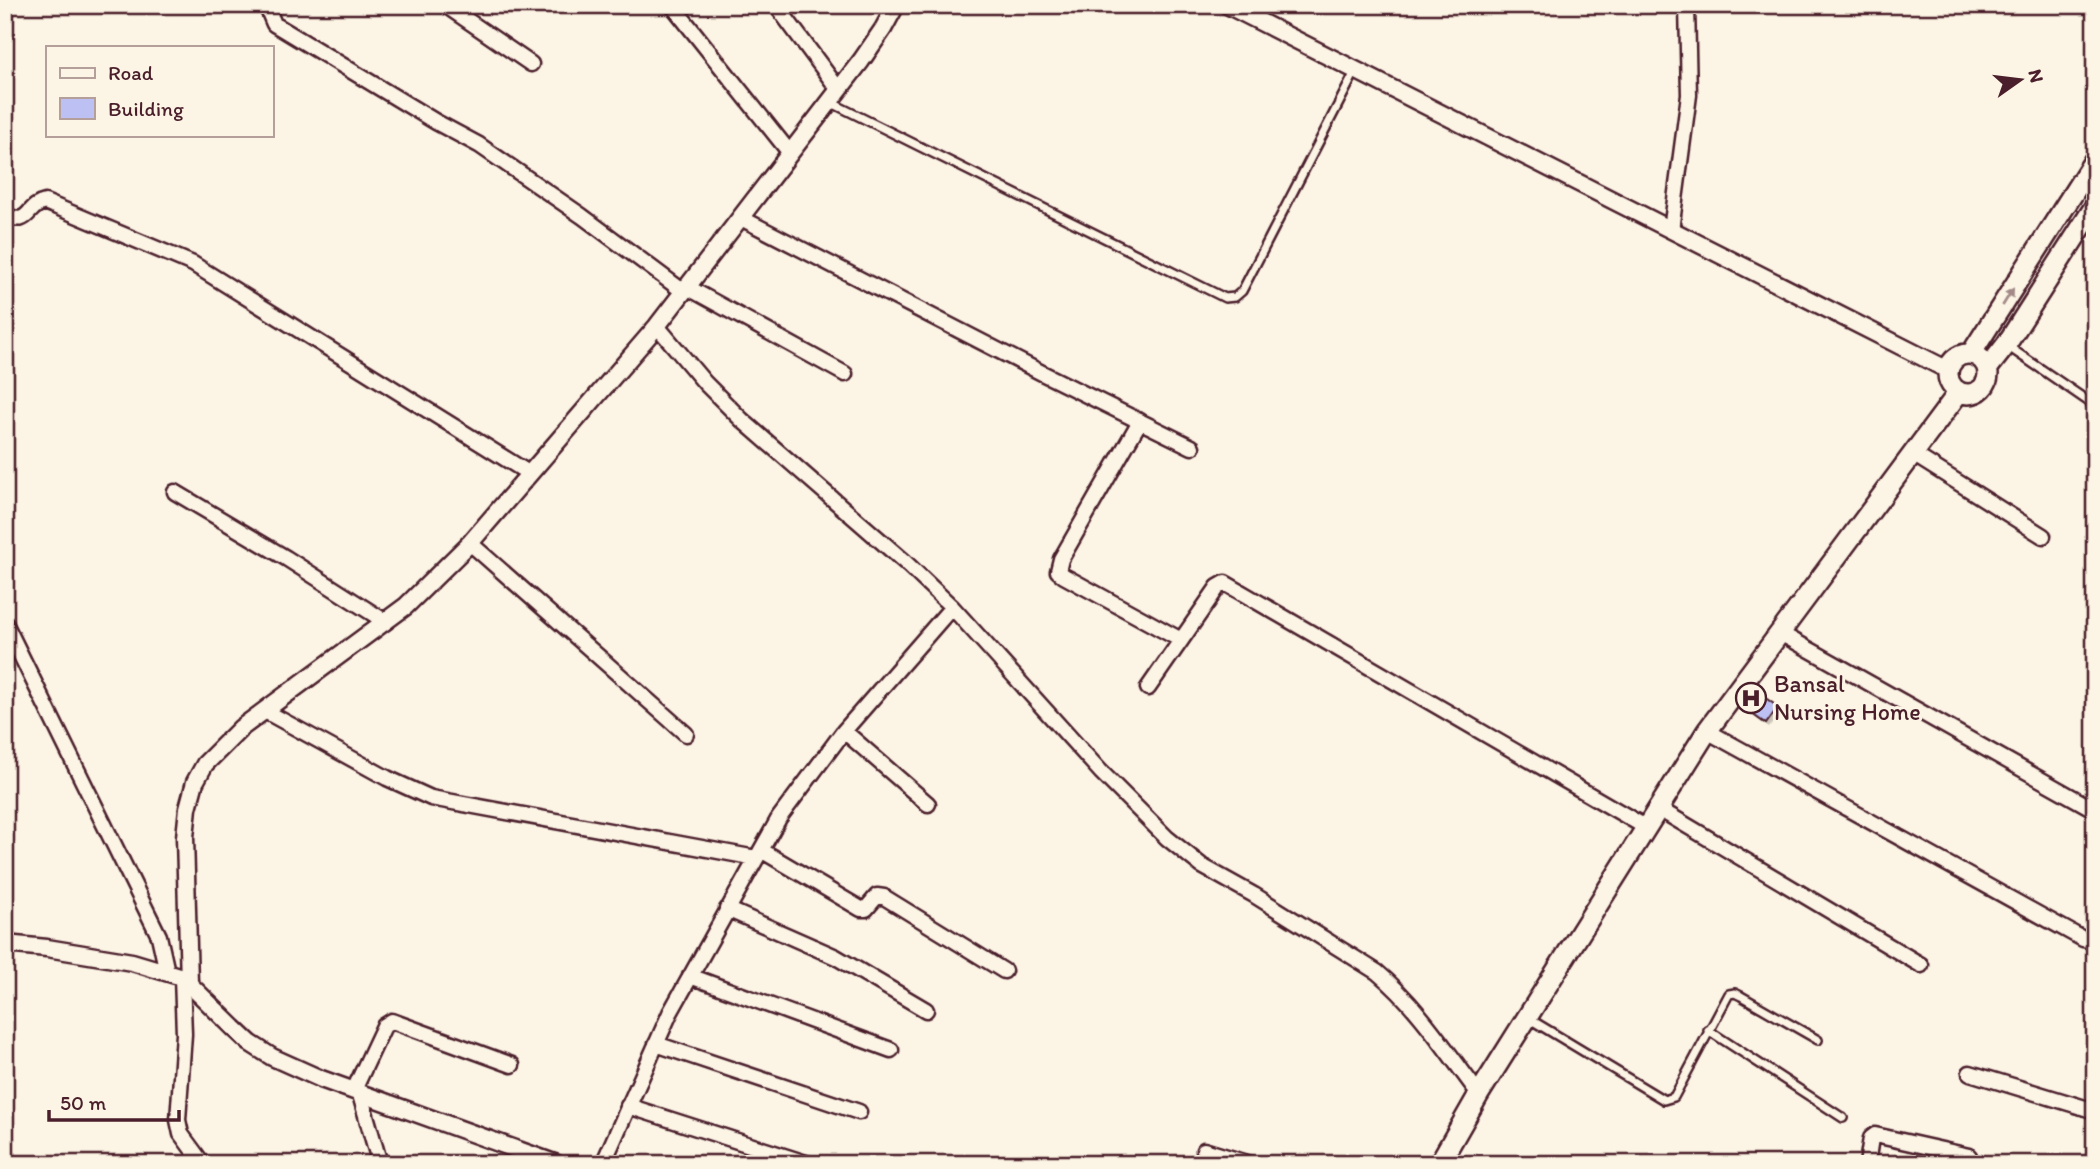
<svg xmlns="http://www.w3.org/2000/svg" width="2100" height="1169" viewBox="0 0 2100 1169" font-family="Itim,sans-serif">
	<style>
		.shadow { fill: #0003 }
		.building { fill: #bcc0f2; stroke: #4a1f2b; stroke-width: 2 }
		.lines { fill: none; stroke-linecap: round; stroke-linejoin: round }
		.service-casing { stroke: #4a1f2b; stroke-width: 12 }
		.minor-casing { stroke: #4a1f2b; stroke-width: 19 }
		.tertiary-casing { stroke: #4a1f2b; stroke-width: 21 }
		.secondary-casing { stroke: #4a1f2b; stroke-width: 24 }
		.service { stroke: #fcf5e5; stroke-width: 7 }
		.minor { stroke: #fcf5e5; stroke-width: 14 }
		.tertiary { stroke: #fcf5e5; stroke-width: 16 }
		.secondary { stroke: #fcf5e5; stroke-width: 19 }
		.oneway { fill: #a38a88 }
		.labels { text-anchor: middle; stroke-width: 6; stroke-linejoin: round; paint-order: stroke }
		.poi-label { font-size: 24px; fill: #4a1f2b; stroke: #fcf5e5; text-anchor: start }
	</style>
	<rect width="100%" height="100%" fill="#fcf5e5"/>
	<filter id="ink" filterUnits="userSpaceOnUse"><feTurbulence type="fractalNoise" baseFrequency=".0143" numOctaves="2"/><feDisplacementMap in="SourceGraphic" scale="14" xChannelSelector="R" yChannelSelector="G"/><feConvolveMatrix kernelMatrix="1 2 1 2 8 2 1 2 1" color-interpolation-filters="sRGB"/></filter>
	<g filter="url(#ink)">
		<path class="shadow" d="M1739 703 1776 709 1779 714 1769 728 1742 708Z"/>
		<path class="building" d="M1749 686 1778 707 1766 724 1737 703Z"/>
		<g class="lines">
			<g class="service-casing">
				<path id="service" d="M830 102 1225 298 1235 297 1242 291 1356 70
					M2006 345 2095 406
					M1528 1018 1664 1100 1674 1097 1729 994 1735 993 1741 996 1818 1040
					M1708 1030 1843 1118"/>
			</g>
			<g class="minor-casing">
				<path id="minor" d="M266 5 274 24 436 122 479 145 582 216 684 292
					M445 5 531 64
					M672 5 790 153
					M776 5 839 90
					M5 215C31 227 25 206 45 202L193 264 530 474
					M741 218 1044 374 1192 447
					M1671 230 1689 95 1687 5
					M687 287 845 374
					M657 326 705 383 742 420 905 562 952 607 1101 772 1167 838 1202 866 1254 895 1377 972C1418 1006 1447 1052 1479 1094
					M1140 421 1061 559 1058 571 1064 576 1181 640
					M1913 454 2043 536
					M175 492 286 558 386 622
					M470 543 686 734
					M5 623 159 936 167 972
					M1780 633 2095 810
					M1148 688 1218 587 1225 583 1647 828
					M265 711 387 778 431 798 756 858
					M844 731 928 804
					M1707 731 2083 939 2090 940 2095 933
					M1659 809 1921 965
					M761 850 861 909H866L877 896 884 897 1004 971
					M727 909 836 957 926 1010
					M690 976 891 1050
					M182 977 184 1034 178 1120 181 1134 203 1164
					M656 1044 859 1112
					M1970 1073 2095 1111
					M354 1090 384 1026 392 1021 512 1065
					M359 1091 380 1164
					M628 1106 809 1164
					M1204 1150 1251 1164
					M603 1164 670 1013 779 818 844 731 952 607
					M1867 1164 1871 1138 1875 1135 1969 1156"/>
			</g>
			<g class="tertiary-casing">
				<path id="tertiary" d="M1227 5 1948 370
					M5 944 47 948 132 962 182 977 234 1028 250 1043 272 1057 321 1079 557 1164
					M189 983 185 837 188 808 195 782 205 764 241 728 406 606 470 543 657 326 861 61 883 29 896 5"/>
			</g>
			<g class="secondary-casing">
				<path id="secondary" d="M1948 374a20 20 0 1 1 40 0a20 20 0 1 1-40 0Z
					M1971 354 2095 159
					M1988 368 2006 345 2095 206
					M1439 1164 1479 1094 1707 731 1959 392"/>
			</g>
			<use href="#service" class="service"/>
			<use href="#minor" class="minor"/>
			<use href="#tertiary" class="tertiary"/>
			<use href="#secondary" class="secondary"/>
		</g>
		<defs><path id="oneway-solid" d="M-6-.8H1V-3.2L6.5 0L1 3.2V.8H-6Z" transform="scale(1.75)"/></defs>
		<use class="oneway" href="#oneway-solid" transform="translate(2008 297) rotate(-58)"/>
	</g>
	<defs>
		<g id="hospital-ring" transform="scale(1.575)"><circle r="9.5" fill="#fcf5e5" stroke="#4a1f2b" stroke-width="1.5"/><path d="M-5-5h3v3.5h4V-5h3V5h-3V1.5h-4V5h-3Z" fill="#4a1f2b"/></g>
	</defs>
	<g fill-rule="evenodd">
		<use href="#hospital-ring" x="1751" y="698"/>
	</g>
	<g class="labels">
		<g class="poi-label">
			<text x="1774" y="692">Bansal<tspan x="1774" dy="28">Nursing Home</tspan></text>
		</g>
	</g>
	<rect width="2100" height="1169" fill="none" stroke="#fcf5e5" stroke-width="28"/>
	<rect x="14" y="14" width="2072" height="1141" fill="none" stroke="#4a1f2b" stroke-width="2.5" filter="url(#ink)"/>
	<rect x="46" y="46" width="228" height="91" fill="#fcf5e5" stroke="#b59f9b" stroke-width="2"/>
	<rect x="60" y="68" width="35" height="10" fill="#fcf5e5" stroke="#b59f9b" stroke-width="2"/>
	<text x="108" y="80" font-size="21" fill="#4a1f2b">Road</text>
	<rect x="60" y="98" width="35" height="21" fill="#bcc0f2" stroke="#b59f9b" stroke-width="2"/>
	<text x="108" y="116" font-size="21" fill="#4a1f2b">Building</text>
	<g transform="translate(2020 80) rotate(76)" stroke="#fcf5e5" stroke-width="5" paint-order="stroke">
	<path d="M0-5L12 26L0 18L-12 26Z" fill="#4a1f2b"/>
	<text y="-10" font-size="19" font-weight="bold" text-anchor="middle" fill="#4a1f2b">N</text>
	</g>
	<path d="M49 1110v10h130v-10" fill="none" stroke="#4a1f2b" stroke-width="3.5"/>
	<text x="60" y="1110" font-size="21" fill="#4a1f2b" stroke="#fcf5e5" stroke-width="5" paint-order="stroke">50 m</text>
</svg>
